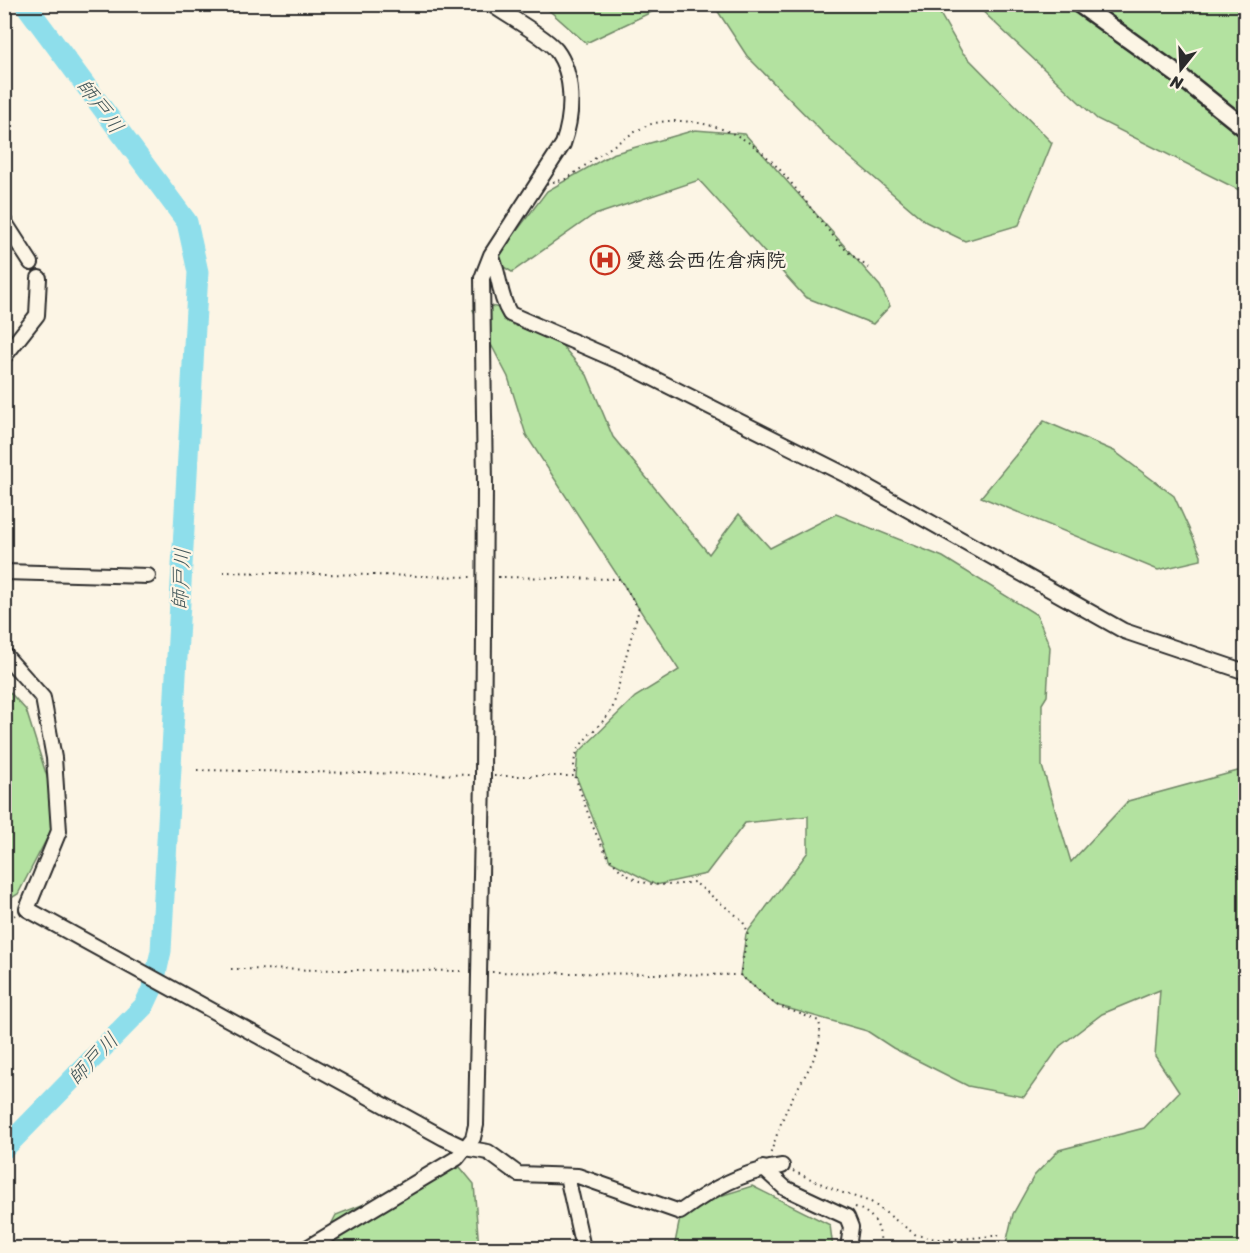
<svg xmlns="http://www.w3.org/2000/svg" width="1250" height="1253" viewBox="0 0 1250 1253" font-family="Sriracha,'Klee One',sans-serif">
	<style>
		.green { fill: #b3e2a0; stroke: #6f8666; stroke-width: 1.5 }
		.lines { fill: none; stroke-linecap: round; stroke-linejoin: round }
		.river { stroke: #8edeeb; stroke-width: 21 }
		.minor-casing { stroke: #2b2b2b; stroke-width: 18 }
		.major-casing { stroke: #2b2b2b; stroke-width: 21 }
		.path { stroke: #2b2b2b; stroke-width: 2; stroke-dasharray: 1.5 4.5; stroke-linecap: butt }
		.minor { stroke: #fcf5e5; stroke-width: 14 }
		.major { stroke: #fcf5e5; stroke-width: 16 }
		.labels { text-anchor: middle; stroke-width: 4.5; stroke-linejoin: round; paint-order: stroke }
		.poi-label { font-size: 20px; font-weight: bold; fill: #2b2b2b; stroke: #fcf5e5; text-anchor: start }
		.water-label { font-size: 21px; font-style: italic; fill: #44585b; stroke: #fcf5e5 }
	</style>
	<rect width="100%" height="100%" fill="#fcf5e5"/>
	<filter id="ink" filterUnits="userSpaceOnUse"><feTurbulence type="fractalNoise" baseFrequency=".0167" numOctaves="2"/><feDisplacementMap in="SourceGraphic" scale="12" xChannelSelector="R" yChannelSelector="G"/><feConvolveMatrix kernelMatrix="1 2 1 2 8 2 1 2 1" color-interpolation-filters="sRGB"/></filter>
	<g filter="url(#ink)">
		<path class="green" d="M543 5H935L962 52 1052 143 1019 225 965 241 926 222 830 140 747 56 717 10 662 7 586 43Z
			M976 5H1245V193L1097 119Z
			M695 130 745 134 880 286 890 306 873 324 805 297 699 180 592 216 512 272 494 261 547 191 612 154Z
			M486 305 537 316 587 375 613 437 709 554 739 514 770 548 836 514 943 557 1037 615 1050 647 1047 696 1042 704V766L1071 862 1128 801 1245 769V1248H1005L1013 1214 1034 1176 1059 1150 1144 1128 1179 1092 1155 1056 1160 990 1102 1014 1060 1046 1024 1097 968 1086 893 1048 867 1031 776 1005 740 975 746 934 808 852V816L745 823 706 874 656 885 610 861 576 776 578 753 635 697 679 670 526 435 508 377 473 310Z
			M1044 421 1114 451 1174 496 1201 555V560L1158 570 981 497Z
			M4 686 26 710 59 815 18 894 5 902Z
			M460 1167 474 1184 479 1248H319L336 1215Z
			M752 1186 830 1225 833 1248H674L682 1208Z"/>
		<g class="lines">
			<path class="river" d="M4 1149 144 1006 153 987 161 951 198 272 187 222 25 4"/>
			<g class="minor-casing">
				<path id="minor" d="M4 221 31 263
					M491 255C500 274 499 297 510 314L623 363 848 476 1124 631 1246 672
					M4 357 37 315 39 278
					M4 572 148 576
					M4 654 43 698 54 758 59 831 27 909 444 1138 465 1148 488 1152 518 1174 578 1176 680 1212C712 1189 743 1171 782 1166
					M763 1168 785 1188 847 1217 851 1227 848 1248
					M567 1176 583 1248
					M307 1248 457 1158 473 1138 476 1125 483 776 485 484 482 278 491 255 563 144C573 116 575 75 556 50 546 37 506 15 491 4"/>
			</g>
			<g class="major-casing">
				<path id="major" d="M1079 4 1181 77 1246 129"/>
			</g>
			<path class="path" d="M553 182 566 179C591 162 616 142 642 128 656 120 676 120 692 122 773 132 796 199 846 250 853 257 863 263 871 270
				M223 572 471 577
				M498 577 620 579 639 609C632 634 625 659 619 684 616 692 615 704 611 711 600 728 581 737 575 758 571 772 580 789 584 802 605 864 624 895 694 882L742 920 748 932 740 975 776 1005 819 1021C826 1054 797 1083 786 1111 780 1125 775 1140 770 1155
				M197 770 471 775
				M494 776H576
				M4 922 15 915
				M231 969 465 971
				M492 972 738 975
				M793 1171 840 1192 871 1202 916 1235 936 1239H962L1002 1235
				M855 1207C875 1214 882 1228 880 1248"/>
			<use href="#minor" class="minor"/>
			<use href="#major" class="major"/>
		</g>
	</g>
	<defs>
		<g id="hospital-ring" transform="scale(1.5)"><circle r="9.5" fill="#fcf5e5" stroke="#c8321e" stroke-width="1.5"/><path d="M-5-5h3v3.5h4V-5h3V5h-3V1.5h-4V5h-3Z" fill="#c8321e"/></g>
	</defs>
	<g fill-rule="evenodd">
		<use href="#hospital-ring" x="605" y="260"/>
	</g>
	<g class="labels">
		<g class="poi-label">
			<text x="626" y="267">愛慈会西佐倉病院</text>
		</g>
		<g class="water-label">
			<text transform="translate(100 106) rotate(53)" y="7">師戸川</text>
			<text transform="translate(181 579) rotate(-87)" y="7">師戸川</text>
			<text transform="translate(93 1059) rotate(-46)" y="7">師戸川</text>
		</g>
	</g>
	<rect width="1250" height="1253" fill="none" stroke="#fcf5e5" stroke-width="24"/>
	<rect x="12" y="12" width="1226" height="1229" fill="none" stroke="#2b2b2b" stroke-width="2" filter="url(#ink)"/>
	<g transform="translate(1181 69) rotate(198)" stroke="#fcf5e5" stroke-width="4.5" paint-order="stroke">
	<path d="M0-4.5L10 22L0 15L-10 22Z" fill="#2b2b2b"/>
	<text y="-9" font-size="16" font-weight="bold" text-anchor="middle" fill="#2b2b2b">N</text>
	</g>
</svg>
